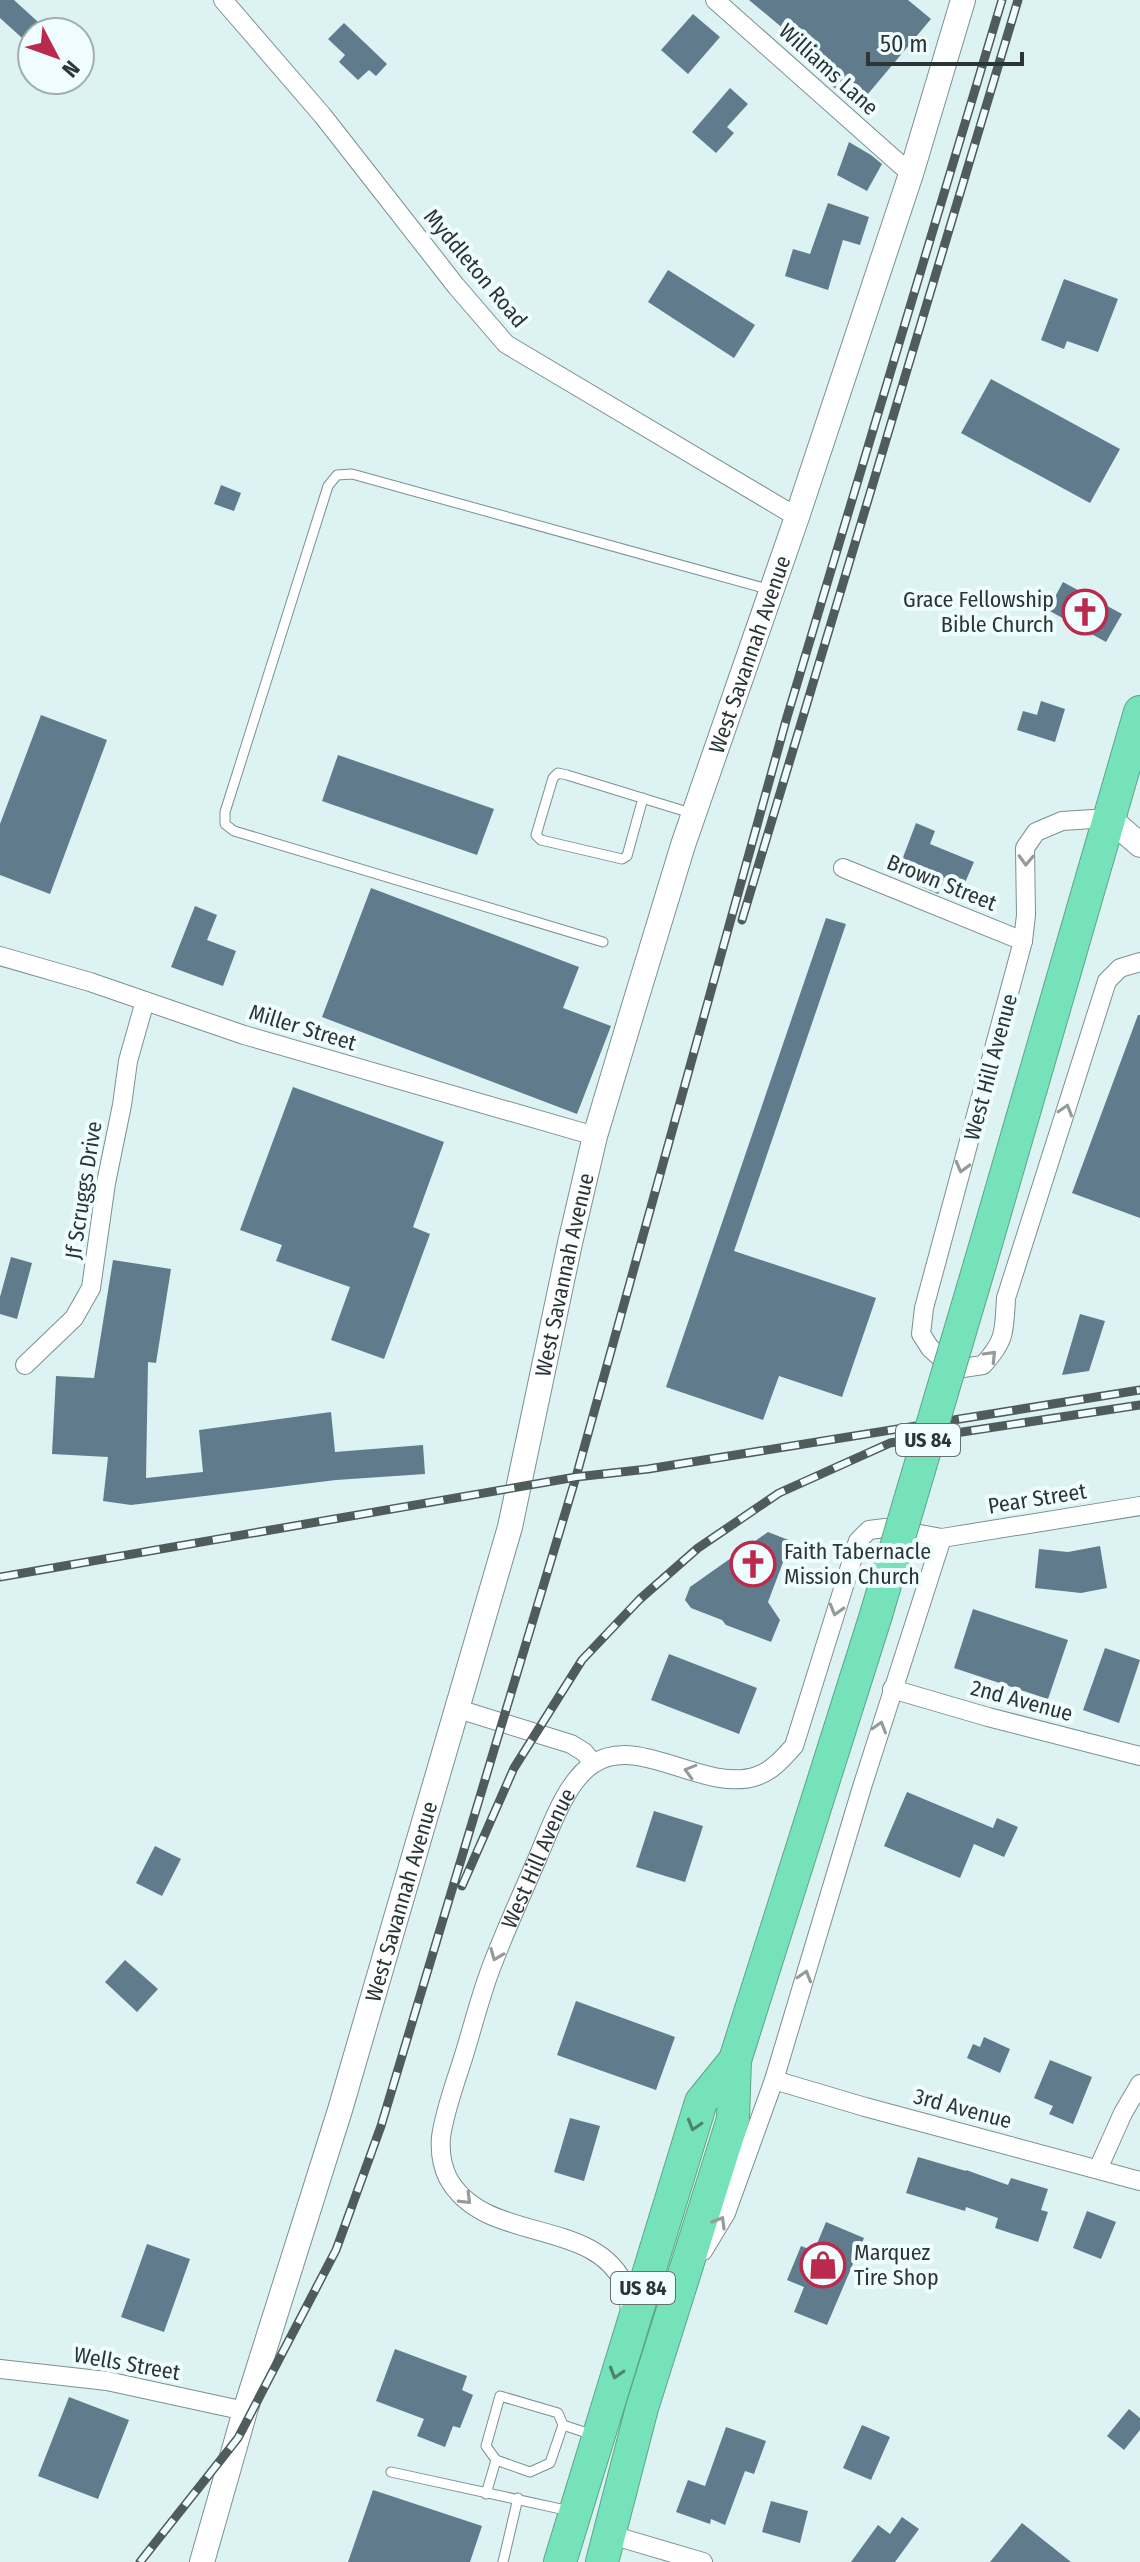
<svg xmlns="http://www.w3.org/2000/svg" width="1140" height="2562" viewBox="0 0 1140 2562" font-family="'Fira Sans Condensed',sans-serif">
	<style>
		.building { fill: #607b8c }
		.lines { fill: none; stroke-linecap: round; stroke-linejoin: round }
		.lane-casing { stroke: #7c9092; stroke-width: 11 }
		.street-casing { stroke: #7c9092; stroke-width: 20 }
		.secondary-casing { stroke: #7c9092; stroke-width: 26 }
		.highway-casing { stroke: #5ca58b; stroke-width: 34 }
		.lane { stroke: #fff; stroke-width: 9 }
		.street { stroke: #fff; stroke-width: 18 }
		.secondary { stroke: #fff; stroke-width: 24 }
		.highway { stroke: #76e2ba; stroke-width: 32 }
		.rail-casing { stroke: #505c5c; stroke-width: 9 }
		.rail { stroke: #f0fdfe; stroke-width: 6; stroke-dasharray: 18; stroke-linecap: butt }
		.highway-bridge-casing { stroke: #5ca58b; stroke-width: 34; stroke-linecap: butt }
		.highway-bridge { stroke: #76e2ba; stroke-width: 32 }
		.oneway { stroke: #969a9a }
		.oneway2 { stroke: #4d8371 }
		.labels { text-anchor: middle; stroke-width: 8; stroke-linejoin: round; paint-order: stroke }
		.shield { fill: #f0fdfe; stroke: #677171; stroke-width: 2 }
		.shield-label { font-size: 20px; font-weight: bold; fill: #2c3535 }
		.street-label { font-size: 22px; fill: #2c3535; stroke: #f0fdfe }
		.poi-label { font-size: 22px; fill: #2c3535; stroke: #f0fdfe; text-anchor: start }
	</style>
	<rect width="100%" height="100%" fill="#dcf2f3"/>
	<path class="building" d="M0 0H14L49 32H32V47L0 18Z
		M749 0H908L931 19 857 107 820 76 828 66Z
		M693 14 720 37 688 74 661 50Z
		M344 23 387 64 376 76 369 70 358 80 339 62 345 55 328 39Z
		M730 88 748 104 727 127 734 133 716 153 692 132Z
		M849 142 871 155 882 164 867 191 837 175Z
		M828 203 869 217 860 245 843 240 828 290 785 276 793 249 810 254Z
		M668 270 755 325 734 358 648 302Z
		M1064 279 1118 299 1098 352 1067 341 1064 349 1041 340Z
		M991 379 1120 449 1090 503 961 433Z
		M221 485 241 493 234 511 214 504Z
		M1063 582 1122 614 1106 642 1048 610Z
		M1041 701 1065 709 1055 742 1017 730 1023 711 1037 715Z
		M41 715 107 740 50 894 0 875V824Z
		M338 755 494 809 477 855 322 801Z
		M916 823 935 831 930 844 974 862 964 885 945 877 938 894 920 886 928 870 902 860Z
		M371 888 579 967 563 1008 611 1026 577 1114 322 1017Z
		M195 906 217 915 207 940 236 951 223 986 171 967Z
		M826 918 846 924 734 1251 876 1298 842 1397 779 1376 763 1420 666 1387Z
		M1138 1015H1140V1218L1072 1193Z
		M293 1087 444 1142 413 1227 430 1234 384 1359 331 1340 350 1287 276 1261 282 1245 240 1230Z
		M11 1257 32 1263 17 1319 0 1314V1297Z
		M113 1260 171 1269 156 1363 148 1362 146 1478 203 1472 199 1430 331 1412 335 1452 423 1445 425 1474 336 1480 131 1505 103 1501 108 1457 52 1454 56 1376 94 1378Z
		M1080 1314 1105 1321 1089 1371 1062 1375Z
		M768 1532 791 1541 768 1602 780 1620 771 1642 726 1625 722 1620 691 1608 685 1600 690 1587Z
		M1100 1546 1107 1588 1081 1593 1035 1588 1039 1549 1068 1552Z
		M973 1609 1068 1640 1048 1699 954 1668Z
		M1105 1648 1140 1660 1119 1723 1083 1710Z
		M669 1654 757 1688 739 1734 651 1700Z
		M907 1792 993 1828 997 1818 1018 1827 1004 1857 974 1844 960 1878 884 1846Z
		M654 1811 703 1826 685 1882 636 1867Z
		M155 1846 181 1859 162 1896 136 1883Z
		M125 1960 158 1989 137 2012 105 1982Z
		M576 2001 675 2037 656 2090 557 2055Z
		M984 2037 1010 2049 1000 2073 967 2058 973 2044 980 2047Z
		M1050 2060 1092 2077 1073 2124 1049 2114 1053 2106 1034 2098Z
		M570 2118 600 2126 584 2181 554 2172Z
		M918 2157 966 2171V2170L1008 2185 1011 2178 1048 2189 1041 2210 1048 2212 1038 2242 995 2228 998 2218 966 2207 965 2211 906 2193Z
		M1087 2211 1116 2222 1101 2259 1073 2248Z
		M826 2222 864 2238 827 2325 794 2312 804 2287 787 2280 801 2246 814 2251Z
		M147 2244 190 2259 164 2332 121 2317Z
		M395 2349 467 2376 462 2390 473 2395 460 2428 453 2426 445 2447 417 2436 424 2419 376 2401Z
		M69 2397 129 2420 98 2499 38 2476Z
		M1129 2409 1140 2418V2430L1124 2450 1107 2436Z
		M862 2425 890 2437 871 2480 843 2468Z
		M726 2427 766 2441 754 2474 745 2471 725 2525 711 2519 710 2524 676 2512 688 2480 705 2486Z
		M373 2490 482 2526 470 2562H348Z
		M771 2501 808 2511 800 2543 762 2532Z
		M902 2517 919 2529 895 2562H851L878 2525 890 2534Z
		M1022 2523 1071 2562H990Z"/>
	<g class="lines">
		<g class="lane-casing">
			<path id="lane" d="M643 798 627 856 622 859 541 840 536 835 553 778 558 773 567 775 694 814
				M603 942 234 831 225 824V812L328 486 337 475 352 474 771 590
				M563 2425 558 2413 500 2396 486 2446 496 2460 530 2472 550 2463 563 2425 593 2435
				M391 2472 570 2511
				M486 2494 496 2460
				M503 2562 518 2498"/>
		</g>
		<g class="street-casing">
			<g id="street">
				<path d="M223 0 323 116 456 286 506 344 797 517"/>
				<path d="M715 0 911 174"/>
				<path d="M1109 818 1062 821 1036 832 1025 848 1026 915 1023 941 924 1308 921 1334 930 1348 941 1358 963 1368 983 1365C1006 1340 1004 1331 1006 1298L1107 981 1120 968 1140 962"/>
				<path d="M843 868 1023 941"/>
				<path d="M0 956 90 982 244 1035 595 1136"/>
				<path d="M25 1365 74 1318 91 1288 106 1183 122 1105 128 1061 145 1001"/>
				<path d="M892 1689 988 1717 1140 1756"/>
				<path d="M458 1709 571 1744 584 1752 593 1763"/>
				<path d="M774 2080 865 2107 1140 2181"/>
				<path d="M1098 2169 1123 2113 1140 2084"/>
				<path d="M703 2251 726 2213 774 2080 862 1787 942 1538"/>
				<path id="s1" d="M630 2311C629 2304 629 2295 626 2288 596 2215 485 2246 448 2178 442 2166 440 2150 441 2137 445 2109 456 2081 464 2055 473 2026 480 1997 491 1968 505 1931 522 1894 538 1857 550 1829 566 1781 593 1764 639 1733 705 1794 757 1776 772 1771 783 1758 794 1746L858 1541 869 1530 885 1528 942 1538 1140 1506"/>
				<path d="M0 2369 107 2381 245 2411"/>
				<path d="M608 2534 703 2562"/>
			</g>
		</g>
		<g class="secondary-casing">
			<g id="secondary">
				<path d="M1109 818 1140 845"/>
				<path id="s2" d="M202 2562 245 2411 340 2110 510 1527 570 1243 595 1136 631 1016 683 845 797 517 911 174 963 0"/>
			</g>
		</g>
		<g class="highway-casing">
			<path id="highway" d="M980 1264 1140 712
				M560 2562 701 2102 735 2060
				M602 2562 642 2408 733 2119 735 2060 876 1615"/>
		</g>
		<use href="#lane" class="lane"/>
		<use href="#street" class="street"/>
		<use href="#secondary" class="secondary"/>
		<use href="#highway" class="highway"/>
		<g class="rail-casing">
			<path id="rail" d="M742 920 1018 0
				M0 1577 576 1477 648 1469 1140 1390
				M462 1886 514 1768 582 1660 640 1599 698 1548 779 1493 890 1443 1140 1405
				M140 2562 238 2438 336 2250 381 2126 576 1477 787 717 1002 0"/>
		</g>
		<use href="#rail" class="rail"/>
		<g class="highway-bridge-casing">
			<path id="highway-bridge" d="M876 1615 980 1264"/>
		</g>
		<use href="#highway-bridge" class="highway-bridge"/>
	</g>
	<defs><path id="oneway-chevron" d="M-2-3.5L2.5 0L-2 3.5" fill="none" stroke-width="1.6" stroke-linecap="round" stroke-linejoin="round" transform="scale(2)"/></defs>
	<g class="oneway">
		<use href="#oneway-chevron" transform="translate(1026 860) rotate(92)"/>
		<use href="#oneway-chevron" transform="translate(1066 1110) rotate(-73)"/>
		<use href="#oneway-chevron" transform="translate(962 1167) rotate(105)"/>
		<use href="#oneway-chevron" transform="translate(991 1356) rotate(-46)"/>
		<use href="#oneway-chevron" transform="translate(836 1610) rotate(106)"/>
		<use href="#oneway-chevron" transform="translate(880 1727) rotate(-73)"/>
		<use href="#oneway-chevron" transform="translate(690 1771) rotate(-164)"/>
		<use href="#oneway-chevron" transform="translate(496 1955) rotate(112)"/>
		<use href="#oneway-chevron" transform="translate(805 1976) rotate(-73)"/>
		<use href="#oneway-chevron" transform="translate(466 2199) rotate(45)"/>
		<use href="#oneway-chevron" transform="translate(720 2222) rotate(-60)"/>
	</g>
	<g class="oneway2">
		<use href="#oneway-chevron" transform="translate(694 2125) rotate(107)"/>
		<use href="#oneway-chevron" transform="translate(616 2373) rotate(107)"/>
	</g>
	<defs>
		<g id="church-ring" transform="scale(2.3)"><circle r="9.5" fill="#f0fdfe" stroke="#bb2a4c" stroke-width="1.5"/><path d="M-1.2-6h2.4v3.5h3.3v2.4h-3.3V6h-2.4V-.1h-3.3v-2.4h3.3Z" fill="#bb2a4c"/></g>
		<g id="shop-ring" transform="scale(2.3)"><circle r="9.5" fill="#f0fdfe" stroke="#bb2a4c" stroke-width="1.5"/><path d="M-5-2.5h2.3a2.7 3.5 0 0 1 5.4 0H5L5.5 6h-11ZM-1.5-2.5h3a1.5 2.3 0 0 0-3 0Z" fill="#bb2a4c"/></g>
	</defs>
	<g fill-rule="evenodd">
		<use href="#church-ring" x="1085" y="612"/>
		<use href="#church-ring" x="753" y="1564"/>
		<use href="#shop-ring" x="823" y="2265"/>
	</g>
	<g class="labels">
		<g class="shield">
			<rect x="896" y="1424" width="64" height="32" rx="6"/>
			<rect x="611" y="2272" width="64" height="32" rx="6"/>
		</g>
		<g class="shield-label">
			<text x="928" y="1447">US 84</text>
			<text x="643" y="2295">US 84</text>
		</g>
		<g class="street-label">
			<text transform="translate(829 69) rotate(42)" y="8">Williams Lane</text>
			<text transform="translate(476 268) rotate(50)" y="8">Myddleton Road</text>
			<text dy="8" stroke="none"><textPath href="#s2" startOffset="1986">West Savannah Avenue</textPath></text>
			<text transform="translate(942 882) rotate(22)" y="8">Brown Street</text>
			<text transform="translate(303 1027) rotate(17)" y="8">Miller Street</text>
			<text transform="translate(990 1067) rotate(-75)" y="8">West Hill Avenue</text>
			<text transform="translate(83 1190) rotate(-81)" y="8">Jf Scruggs Drive</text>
			<text dy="8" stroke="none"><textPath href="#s2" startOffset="1338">West Savannah Avenue</textPath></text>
			<text transform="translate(1037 1498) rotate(-9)" y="8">Pear Street</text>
			<text transform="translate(1022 1700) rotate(15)" y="8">2nd Avenue</text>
			<text dy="8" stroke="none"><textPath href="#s1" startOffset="578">West Hill Avenue</textPath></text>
			<text dy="8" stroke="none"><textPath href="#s2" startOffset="690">West Savannah Avenue</textPath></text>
			<text transform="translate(963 2108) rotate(15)" y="8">3rd Avenue</text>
			<text transform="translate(127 2363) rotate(10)" y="8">Wells Street</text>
		</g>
		<g class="poi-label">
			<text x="1054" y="607" text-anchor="end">Grace Fellowship<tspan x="1054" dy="25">Bible Church</tspan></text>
			<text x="784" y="1559">Faith Tabernacle<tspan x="784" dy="25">Mission Church</tspan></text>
			<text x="854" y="2260">Marquez<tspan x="854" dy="25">Tire Shop</tspan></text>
		</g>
	</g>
	<g transform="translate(56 56) rotate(131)"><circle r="38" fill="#f0fdfe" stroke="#a2adae" stroke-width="2"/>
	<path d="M0-6L14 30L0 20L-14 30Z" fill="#bb2a4c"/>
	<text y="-12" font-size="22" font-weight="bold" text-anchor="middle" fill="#2c3535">N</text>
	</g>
	<path d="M868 52v12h154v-12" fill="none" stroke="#2c3535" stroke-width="4"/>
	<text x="880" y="52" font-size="24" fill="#2c3535" stroke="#f0fdfe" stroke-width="6" paint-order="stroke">50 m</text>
</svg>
